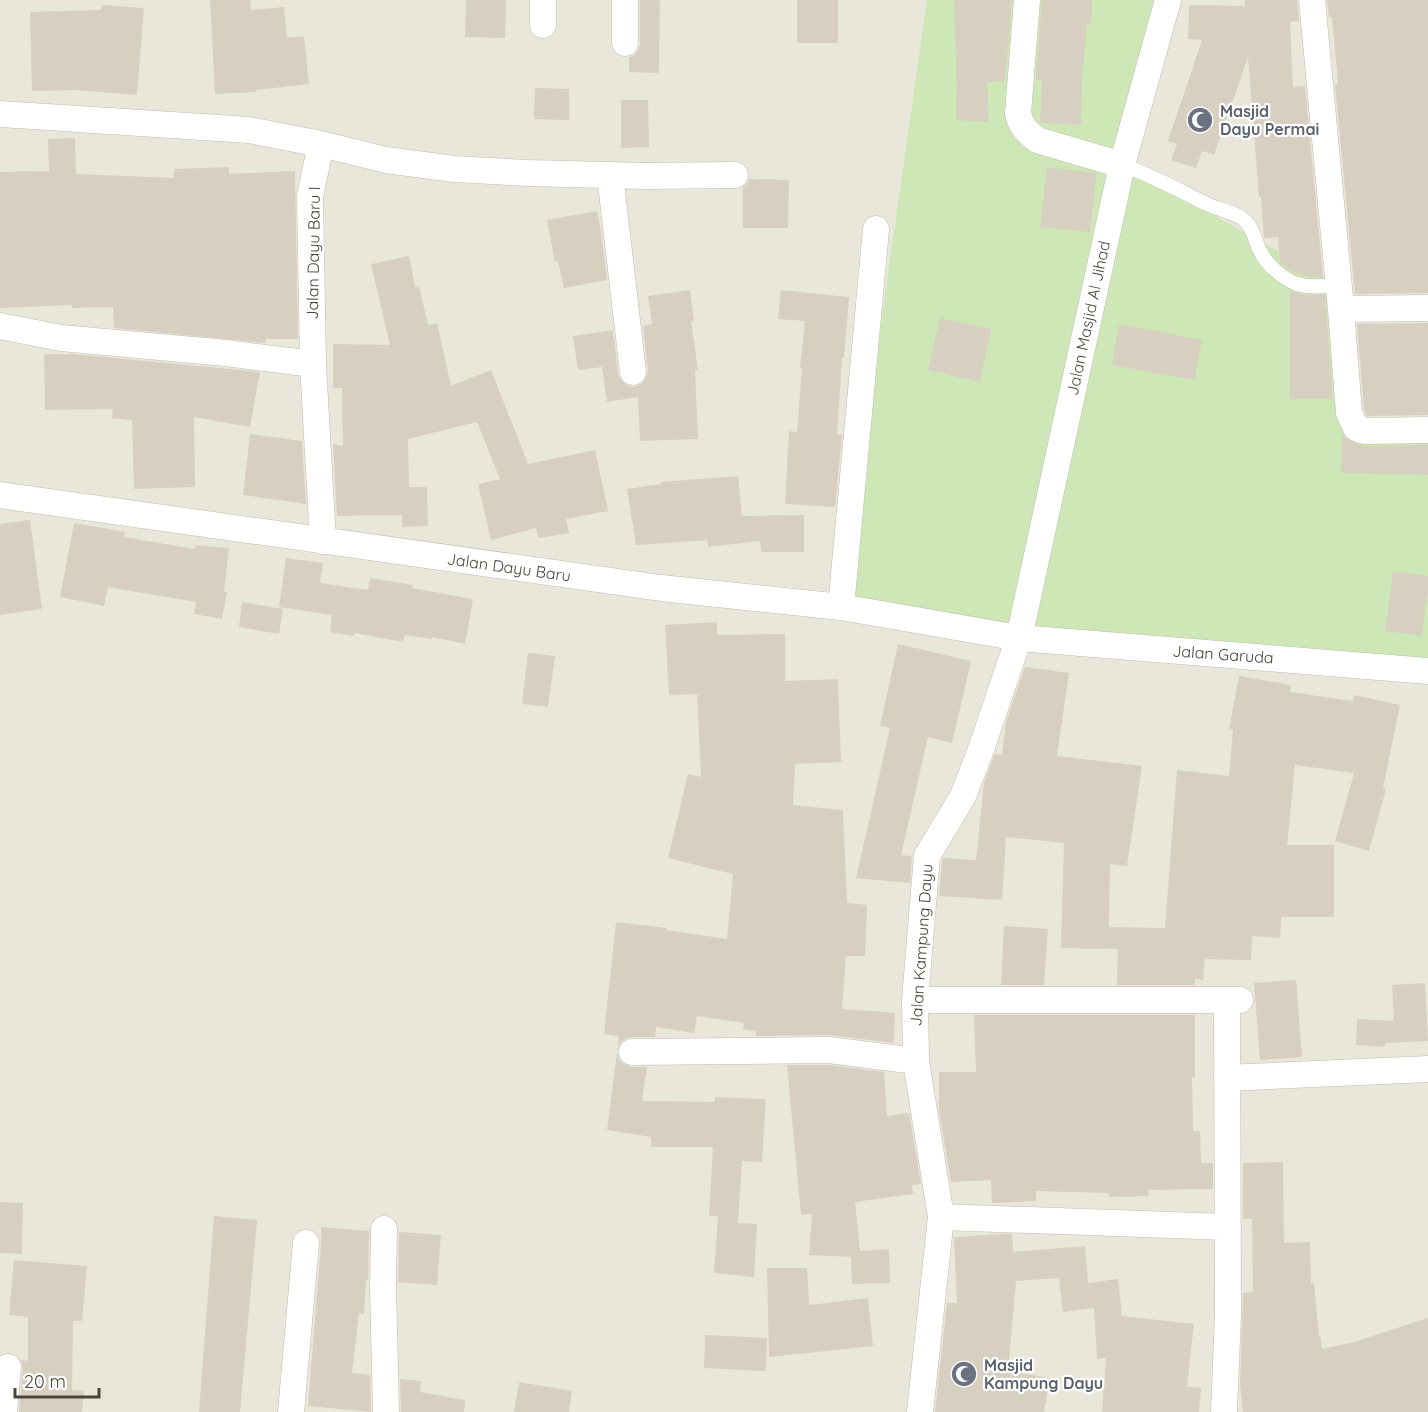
<svg xmlns="http://www.w3.org/2000/svg" width="1428" height="1412" viewBox="0 0 1428 1412" font-family="Quicksand,sans-serif">
	<style>
		.residential { fill: #e9e6da }
		.green { fill: #cde8b6 }
		.building { fill: #d7d0c1 }
		.lines { fill: none; stroke-linecap: round; stroke-linejoin: round }
		.service-casing { stroke: #c1bcae; stroke-width: 15 }
		.minor-casing { stroke: #c1bcae; stroke-width: 27 }
		.service { stroke: #fff; stroke-width: 14 }
		.minor { stroke: #fff; stroke-width: 26 }
		.labels { text-anchor: middle; stroke-width: 4.5; stroke-linejoin: round; paint-order: stroke }
		.worship-label { font-size: 16px; font-weight: bold; fill: #5b616d; stroke: #fff; text-anchor: start }
		.street-label { font-size: 16px; fill: #4a4539; stroke: #fff }
	</style>
	<rect width="100%" height="100%" fill="#f5f3ec"/>
	<path class="residential" d="M0 0H1428V1412H0Z"/>
	<path class="green" d="M927 0H1173L1132 170 1339 285 1364 431 1428 443V673L841 607Z"/>
	<path class="building" d="M210 0H250L251 10 284 7 287 38 304 36 309 84 256 90V92L215 94Z
		M466 0H506L505 38 465 37Z
		M640 0H660L659 73 629 72V57L633 56 638 51 640 44Z
		M797 0H838V43H797Z
		M954 0H1012L1005 81 987 82 989 122 956 120V94L957 93Z
		M1042 0H1092L1091 24H1087L1082 82 1081 125 1040 123 1042 80H1036Z
		M1245 0H1297L1299 21 1290 22 1293 87 1305 86 1323 277 1304 276 1291 271 1280 263 1278 237 1264 238 1261 197H1259L1248 57 1214 155 1202 151 1196 168 1171 160 1177 144 1168 141 1202 40 1188 39 1189 5 1245 6Z
		M1327 0H1428V293L1355 294 1335 84 1338 83 1332 17H1329Z
		M102 5 144 8 137 95 76 90 32 91 30 12 101 10Z
		M535 88 569 89V120L534 119Z
		M621 100H648L649 147 621 148Z
		M75 138 76 174 174 178V169L229 167V174L295 171 298 339H266L265 343 114 328 113 307 72 308V305L0 308V172L49 171 48 139Z
		M1047 167 1097 173 1090 232 1040 227Z
		M749 179 789 180 788 228H743V187L748 183Z
		M597 211 601 231 607 280 564 288 558 261 555 262 547 220Z
		M409 256 415 287 419 286 428 325 437 323 451 386 491 370 528 464 595 450 608 511 566 519 569 533 538 538 536 528 491 540 478 484 500 479 477 422 408 439 409 487H427L428 526 402 527V515L337 516 333 444 343 446 342 388H333V344L390 345 371 264Z
		M690 290 694 321H691L698 370H695L698 439 640 441 638 397 607 402 602 367 578 370 573 336 613 330 618 374 621 380 628 386 635 387 641 384 646 378 648 371 643 326 652 324 648 296Z
		M781 290 849 297 844 358H842L837 435H842L835 507 785 504 789 431 797 432 802 368H800L805 321 778 319Z
		M1290 291 1306 295H1325L1333 399H1290Z
		M940 318 991 329 980 382 928 370Z
		M1428 323V415L1367 416 1364 409 1357 324Z
		M1119 324 1202 340 1195 380 1112 365Z
		M44 354H73L260 372 250 427 194 417 195 487 134 489 132 420 112 418 113 409 45 410Z
		M250 434 302 441 306 504 243 495Z
		M1342 434 1351 442 1364 446 1428 445V475L1341 473Z
		M738 476 742 516 804 515V552H761L760 541 708 547 707 540 636 545 627 489 661 484V482Z
		M30 520 42 609 0 615V524Z
		M74 523 125 532 124 537 195 549V545L229 548 224 592H227L222 619 194 614 196 602 108 587 104 606 60 597Z
		M286 558 323 563 320 583 368 590 370 578 413 585 412 588 473 599 465 644 432 637V639L405 635 403 642 354 633V636L330 632 332 615 279 607Z
		M1393 571 1428 576V591L1422 636 1385 631Z
		M242 602 283 609 279 634 239 627Z
		M717 622V635L785 634V681L838 679 841 762 795 764 793 805 843 810 847 903 867 905 865 956H846L842 1009 895 1013 894 1043 829 1035 756 1036V1031L743 1029 744 1023 697 1016 694 1033 656 1027 655 1037H632L625 1039 619 1044 617 1051 619 1036 604 1034 616 922 667 928 666 930 727 939 733 874 668 858 688 774 701 777 697 694 669 695 665 625Z
		M898 644 971 661 952 743 928 737 901 855 912 856 910 883 856 878 890 728 880 726Z
		M528 653 555 656 548 707 522 704Z
		M1025 667 1069 673 1057 756 1142 766 1127 866 1110 864 1109 927 1165 928 1177 770 1229 776 1233 730 1229 729 1239 676 1291 685 1290 692 1353 701 1354 695 1400 705 1383 788 1386 789 1369 851 1335 841 1354 773 1295 765 1287 845H1334V917H1281L1280 938 1252 936 1251 960 1205 959 1203 980 1195 979V985H1117L1118 949 1061 948 1064 843 1006 837 1002 900 939 896 942 861 943 858 976 860 984 783 995 754 1002 755 1006 722Z
		M1004 926 1048 929 1044 985H1001Z
		M1296 980 1302 1057 1260 1060 1254 983Z
		M1425 983 1428 1041 1385 1043V1047L1356 1045 1357 1019 1394 1021 1392 985Z
		M974 1015H1195V1078L1192 1077 1193 1131H1200L1201 1163H1213V1189L1148 1190 1149 1196 1109 1197V1193L1036 1191V1201L992 1203 991 1180 951 1182 939 1110V1072H976Z
		M617 1052 619 1060 625 1065 632 1067H647L642 1101 715 1102V1097L766 1099 762 1162 742 1161 738 1223 757 1224 754 1277 714 1273 718 1216H709L713 1147H651V1137L607 1130Z
		M787 1065H828L884 1072 887 1116 909 1113 921 1184 912 1185 913 1194 855 1202 860 1251 889 1249 890 1283 852 1284 851 1257 809 1255 812 1214 801 1215Z
		M1283 1162 1284 1243 1310 1242 1311 1283H1314L1319 1337 1320 1336 1322 1349 1351 1343 1428 1318V1412H1243L1240 1385 1243 1293 1253 1292 1252 1219H1243V1163Z
		M0 1202 23 1203 22 1254 0 1253Z
		M214 1216 257 1220 240 1412H199Z
		M321 1227 369 1231 368 1280H366L364 1314 359 1313 352 1373 370 1375 371 1412 308 1406 321 1244Z
		M399 1232 441 1235 437 1285 398 1282Z
		M1006 1234H1012L1013 1252 1085 1246 1088 1283 1118 1279 1122 1316 1194 1324 1187 1387 1201 1388 1199 1412H1102L1106 1358 1097 1359 1094 1308 1063 1312 1059 1278 1016 1281 1008 1371 1050 1378 1044 1412H935L947 1303H957L954 1237Z
		M14 1260 87 1266 82 1321H73L72 1390 84 1391 82 1412H19L23 1368 21 1360 28 1361V1317L9 1315Z
		M767 1268H807L809 1305 868 1298 873 1346 769 1357Z
		M705 1335 767 1338 766 1371 704 1368Z
		M400 1379 421 1381 420 1392 465 1400 464 1412H401Z
		M519 1382 572 1391 569 1412H514Z"/>
	<g class="lines">
		<g class="service-casing">
			<path id="service" d="M1122 165C1152 175 1180 191 1209 205 1220 210 1234 212 1243 219 1253 226 1255 241 1260 251 1267 265 1283 279 1297 284 1310 288 1325 286 1339 285"/>
		</g>
		<g class="minor-casing">
			<path id="minor" d="M1027 0 1018 113C1021 127 1026 131 1037 140L1122 165
				M1312 0 1341 309 1428 308
				M543 25V0
				M625 43V0
				M0 114 249 130 321 144 310 196 313 364 323 541
				M321 144 386 160 454 169 528 173 645 176 735 175
				M610 175 633 372
				M1341 309 1349 413 1356 428 1364 431 1428 430
				M0 326 61 338 226 353 313 364
				M0 495 661 588 841 607 1019 638 1428 671
				M841 607 876 229
				M915 1000H1240
				M632 1052 829 1050 916 1061
				M1227 1078 1428 1069
				M941 1217 1228 1227
				M384 1229 383 1287 386 1412
				M4 1412 8 1367
				M291 1412 306 1243
				M920 1412 941 1217 916 1061 915 1000 927 856 963 796 980 752 1019 638 1122 165 1168 0
				M1224 1412 1228 1314 1227 1000"/>
		</g>
		<use href="#service" class="service"/>
		<use href="#minor" class="minor"/>
	</g>
	<defs>
		<g id="mosque-disc" transform="scale(1.35)"><circle r="9.5" fill="#6b7280" stroke="#fff"/><path d="M3.5-4.9A6 6 0 1 0 3.5 4.9A5 5 0 1 1 3.5-4.9Z" fill="#fff"/></g>
	</defs>
	<g fill-rule="evenodd">
		<use href="#mosque-disc" x="1200" y="120"/>
		<use href="#mosque-disc" x="964" y="1374"/>
	</g>
	<g class="labels">
		<g class="worship-label">
			<text x="1220" y="117">Masjid<tspan x="1220" dy="18">Dayu Permai</tspan></text>
			<text x="984" y="1371">Masjid<tspan x="984" dy="18">Kampung Dayu</tspan></text>
		</g>
		<g class="street-label">
			<text transform="translate(313 253) rotate(-89)" y="6">Jalan Dayu Baru I</text>
			<text transform="translate(1088 318) rotate(-78)" y="6">Jalan Masjid Al Jihad</text>
			<text transform="translate(509 567) rotate(8)" y="6">Jalan Dayu Baru</text>
			<text transform="translate(1223 654) rotate(4)" y="6">Jalan Garuda</text>
			<text transform="translate(921 945) rotate(-86)" y="6">Jalan Kampung Dayu</text>
		</g>
	</g>
	<path d="M15 1388v9h84v-9" fill="none" stroke="#4a4539" stroke-width="3"/>
	<text x="24" y="1388" font-size="18" fill="#4a4539" stroke="#ffffff" stroke-width="4.5" paint-order="stroke">20 m</text>
</svg>
